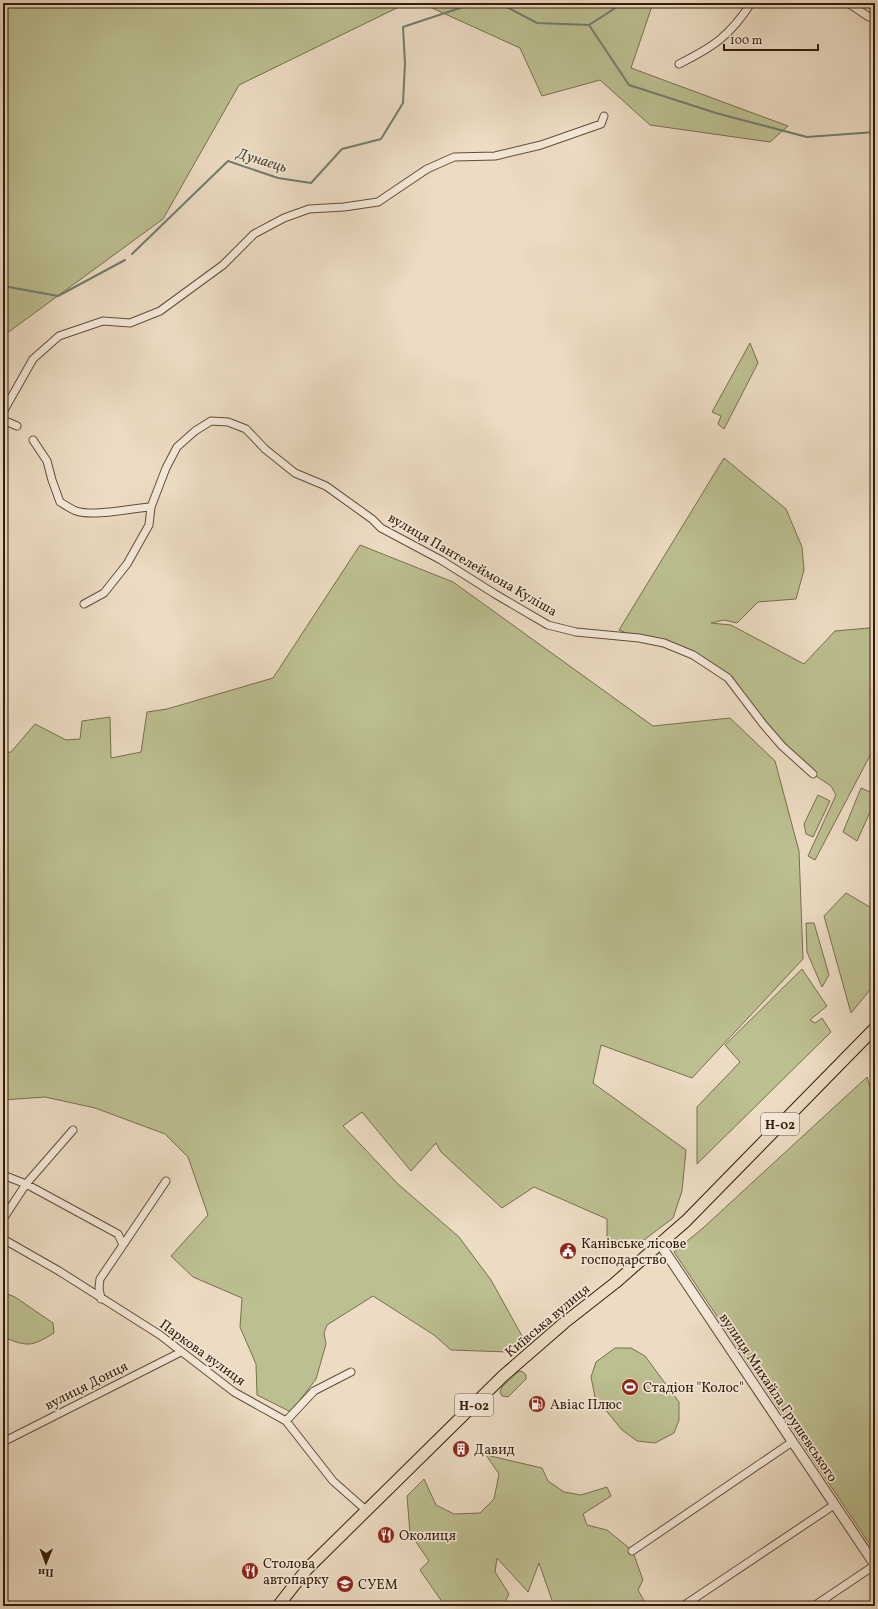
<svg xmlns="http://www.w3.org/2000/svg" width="878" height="1609" viewBox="0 0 878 1609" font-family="Vollkorn,serif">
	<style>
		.green { fill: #bcbf90; stroke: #786e4d }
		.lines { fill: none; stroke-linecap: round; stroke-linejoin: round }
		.stream { stroke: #717c70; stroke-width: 2 }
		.minor-casing { stroke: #634c38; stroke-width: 9 }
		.tertiary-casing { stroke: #634c38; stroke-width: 11 }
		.primary-casing { stroke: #351c0a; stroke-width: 13 }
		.minor { stroke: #f3e8d8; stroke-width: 7 }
		.tertiary { stroke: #f3e8d8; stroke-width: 9 }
		.primary { stroke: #ecdcc3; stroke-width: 11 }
		.labels { text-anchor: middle; stroke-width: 3.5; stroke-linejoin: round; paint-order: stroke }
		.shield { fill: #f3e8d8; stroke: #6e5948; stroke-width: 1 }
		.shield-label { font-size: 13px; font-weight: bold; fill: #351c0a }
		.street-label { font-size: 14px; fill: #351c0a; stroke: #f3e8d8 }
		.poi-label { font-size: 14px; fill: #351c0a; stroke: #f3e8d8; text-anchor: start }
		.water-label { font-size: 15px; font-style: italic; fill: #534c3d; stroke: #f3e8d8 }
	</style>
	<rect width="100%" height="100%" fill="#ecdcc3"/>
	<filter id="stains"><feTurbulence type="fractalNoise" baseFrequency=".005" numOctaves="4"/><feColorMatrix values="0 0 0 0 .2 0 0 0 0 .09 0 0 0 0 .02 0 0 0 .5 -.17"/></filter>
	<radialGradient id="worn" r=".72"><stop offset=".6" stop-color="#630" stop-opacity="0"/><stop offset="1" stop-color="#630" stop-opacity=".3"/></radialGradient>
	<path class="green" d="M3 3H407L239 85 163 219 3 336Z
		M421 3H653L631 68 788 126 770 142 650 125 600 80 542 96 520 48Z
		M750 343 758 363 724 429 718 424 721 416 712 412Z
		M724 458 786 509 802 547 804 570 796 599 758 602 737 623 724 620 711 623 731 625 804 664 835 631 869 628 875 624V746L815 860 808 856 836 795 831 786 813 774 782 746 728 678 693 654 639 638 619 630Z
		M360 545 453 582 653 726 730 718 775 761 799 851 803 959 692 1078 601 1045 593 1083 686 1150 682 1191 673 1218 632 1249 607 1238V1219L534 1187 502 1208 441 1152 436 1143 411 1171 362 1112 343 1126 398 1184 459 1237 491 1280 522 1336 509 1352 451 1350 434 1335 373 1296 327 1325 324 1333 326 1344 316 1379 291 1412 257 1395 256 1364 240 1327 242 1298 193 1277 171 1256 208 1215 188 1157 165 1134 95 1108 45 1097 3 1100V753L11 752 35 724 66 740 80 739 82 721 110 717 111 758 141 752 147 712 167 709 273 678Z
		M861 788 875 794V801L857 841 843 832Z
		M818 795 830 801 813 837 806 834 804 824Z
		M846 893 875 910V984L851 1013 824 916Z
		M806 923H814L829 975 822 987 807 952Z
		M802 969 827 1006 810 1020 815 1023 822 1018 831 1032 697 1164V1107L740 1062 725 1045Z
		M867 1077 870 1087 875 1093V1552L674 1252 703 1228Z
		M3 1292 15 1297 53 1323 54 1333C31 1347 28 1347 3 1337Z
		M615 1348H631L645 1356 679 1402V1420L674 1433 655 1443 637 1441 622 1430 595 1397 591 1377 596 1362Z
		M519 1371 523 1372 526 1375V1379L508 1397 502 1396 500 1392 502 1387Z
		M486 1455 542 1468 548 1481 564 1492 581 1495 607 1487 611 1496 583 1514 587 1525 607 1530 628 1547 634 1555 643 1580 638 1590 647 1606H554L539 1563 528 1592 497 1558 495 1572 509 1594 503 1606H445L420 1570 429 1561 410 1533 407 1496 424 1479 436 1505 454 1514 480 1513 494 1499 499 1474Z"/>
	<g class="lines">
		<path class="stream" d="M499 3 537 23 589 25 623 3
			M589 25 629 85 716 113 807 137 875 132
			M132 254 228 161 278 178 311 183 342 149 381 139 403 103 405 63 403 27 475 3
			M3 286 58 296 125 260"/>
		<g class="minor-casing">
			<path id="minor" d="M848 3 869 17 875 15
				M679 64C713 47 730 36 751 3
				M3 412 33 359 59 336 103 321 130 323 160 311 223 265 254 234 284 218 309 209 344 207 378 202 427 169 454 157 495 156 541 145 601 124 604 116
				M3 420 17 426
				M33 440 47 461 52 480 60 502C65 505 71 509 76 511 94 517 132 508 151 507
				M84 604 104 593 127 564 149 525 151 507 166 468 177 447 195 431 211 421 228 422 246 429 265 449 295 473 326 486 372 519 381 528 441 560 495 594 548 625 576 632 639 638 664 643 693 655 728 678 763 724 782 746 813 774
				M3 1175 26 1184 118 1234 123 1245 100 1279 99 1288 101 1299
				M3 1219 26 1184 73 1130
				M3 1239 59 1271 160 1335 234 1392 286 1421 333 1481 367 1511
				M123 1245 166 1181
				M286 1421 314 1391 351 1372
				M3 1442 181 1352
				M632 1551 792 1442
				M683 1606 834 1505
				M814 1606 875 1565"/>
		</g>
		<g class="tertiary-casing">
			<path id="tertiary" d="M660 1244 875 1565"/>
		</g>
		<g class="primary-casing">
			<path id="primary" d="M278 1606 307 1569 503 1376 564 1323 615 1283 686 1221 875 1028"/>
		</g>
		<use href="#minor" class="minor"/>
		<use href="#tertiary" class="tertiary"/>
		<use href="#primary" class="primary"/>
	</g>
	<defs>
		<g id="civic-disc" transform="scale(0.9)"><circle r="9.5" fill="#8f2418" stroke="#f3e8d8"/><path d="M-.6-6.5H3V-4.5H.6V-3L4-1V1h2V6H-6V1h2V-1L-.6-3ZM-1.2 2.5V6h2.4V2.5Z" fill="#fff"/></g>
		<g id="stadium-disc" transform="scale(0.9)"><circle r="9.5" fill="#8f2418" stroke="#f3e8d8"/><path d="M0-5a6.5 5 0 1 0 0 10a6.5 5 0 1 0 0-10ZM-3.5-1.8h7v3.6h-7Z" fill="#fff"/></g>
		<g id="fuel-disc" transform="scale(0.9)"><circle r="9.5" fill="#8f2418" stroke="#f3e8d8"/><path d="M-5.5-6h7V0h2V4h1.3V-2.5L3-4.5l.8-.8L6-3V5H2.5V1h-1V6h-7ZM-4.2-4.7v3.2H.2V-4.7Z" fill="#fff"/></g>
		<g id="building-disc" transform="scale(0.9)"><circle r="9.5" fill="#8f2418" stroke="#f3e8d8"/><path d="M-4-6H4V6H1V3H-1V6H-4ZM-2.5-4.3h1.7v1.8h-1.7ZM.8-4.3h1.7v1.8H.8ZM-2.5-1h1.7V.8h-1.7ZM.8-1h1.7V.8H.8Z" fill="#fff"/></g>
		<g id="restaurant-disc" transform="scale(0.9)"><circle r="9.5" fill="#8f2418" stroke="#f3e8d8"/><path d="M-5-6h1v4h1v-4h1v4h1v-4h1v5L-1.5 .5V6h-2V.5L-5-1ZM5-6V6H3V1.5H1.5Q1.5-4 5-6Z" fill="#fff"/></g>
		<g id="university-disc" transform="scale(0.9)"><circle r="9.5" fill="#8f2418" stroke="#f3e8d8"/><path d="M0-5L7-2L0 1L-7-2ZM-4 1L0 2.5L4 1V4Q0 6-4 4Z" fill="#fff"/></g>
	</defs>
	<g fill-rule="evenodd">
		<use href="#civic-disc" x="568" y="1251"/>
		<use href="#stadium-disc" x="630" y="1387"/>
		<use href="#fuel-disc" x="537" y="1404"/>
		<use href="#building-disc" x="461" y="1449"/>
		<use href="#restaurant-disc" x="386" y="1535"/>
		<use href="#restaurant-disc" x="250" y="1571"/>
		<use href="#university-disc" x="345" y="1584"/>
	</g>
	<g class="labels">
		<g class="shield">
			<rect x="761" y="1113" width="38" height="22" rx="3"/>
			<rect x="455" y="1394" width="38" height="22" rx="3"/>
		</g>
		<g class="shield-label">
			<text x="780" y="1129">Н-02</text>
			<text x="474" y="1410">Н-02</text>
		</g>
		<g class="street-label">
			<text transform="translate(473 564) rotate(30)" y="5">вулиця Пантелеймона Куліша</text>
			<text transform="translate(547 1320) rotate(-40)" y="5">Київська вулиця</text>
			<text transform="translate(203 1352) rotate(36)" y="5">Паркова вулиця</text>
			<text transform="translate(86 1385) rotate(-27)" y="5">вулиця Донця</text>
			<text transform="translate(779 1397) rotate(56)" y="5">вулиця Михайла Грушевського</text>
		</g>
		<g class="poi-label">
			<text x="581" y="1248">Канівське лісове<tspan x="581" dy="16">господарство</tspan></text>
			<text x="643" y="1392">Стадіон "Колос"</text>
			<text x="550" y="1409">Авіас Плюс</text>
			<text x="474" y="1454">Давид</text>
			<text x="399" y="1540">Околиця</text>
			<text x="263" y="1568">Столова<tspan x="263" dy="16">автопарку</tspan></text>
			<text x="358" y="1589">СУЕМ</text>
		</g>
		<g class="water-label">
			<text transform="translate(262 160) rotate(17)" y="5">Дунаець</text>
		</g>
	</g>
	<rect width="878" height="1609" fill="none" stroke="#ecdcc3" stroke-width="16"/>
	<rect x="4" y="4" width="870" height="1601" fill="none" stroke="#351c0a" stroke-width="2"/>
	<rect x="8" y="8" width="862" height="1593" fill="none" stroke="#351c0a"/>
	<g transform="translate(46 1563) rotate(181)" stroke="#f3e8d8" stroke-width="3" paint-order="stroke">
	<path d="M0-3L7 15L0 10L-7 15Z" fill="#351c0a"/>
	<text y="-6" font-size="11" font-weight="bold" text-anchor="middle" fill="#351c0a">Пн</text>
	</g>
	<path d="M724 44v6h94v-6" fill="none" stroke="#351c0a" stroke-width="2"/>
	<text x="730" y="44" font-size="12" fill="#351c0a" stroke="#f3e8d8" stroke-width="3" paint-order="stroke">100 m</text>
	<rect width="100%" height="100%" filter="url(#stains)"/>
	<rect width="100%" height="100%" fill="url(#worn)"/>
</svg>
